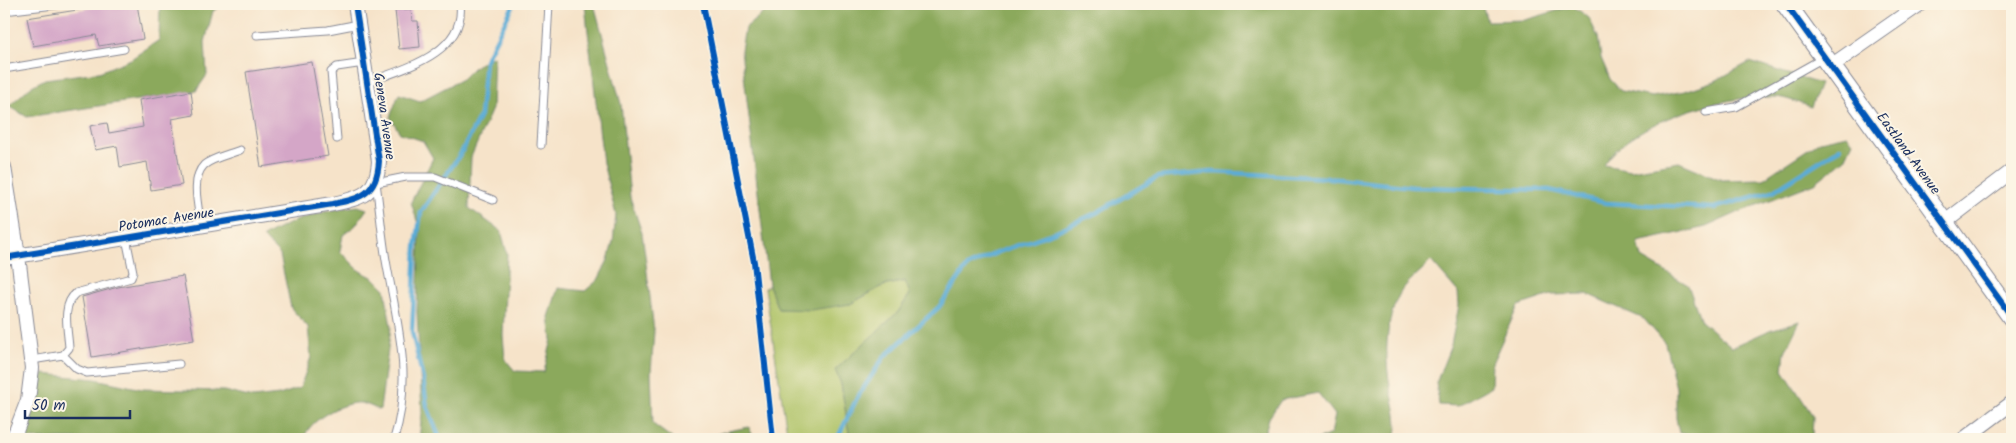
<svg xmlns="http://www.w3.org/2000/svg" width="2016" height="443" viewBox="0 0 2016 443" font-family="Kalam,sans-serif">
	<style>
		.green { fill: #afc367; stroke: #657962 }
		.forest { fill: #8ba95c; stroke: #536c5d }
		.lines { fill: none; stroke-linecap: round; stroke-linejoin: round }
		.stream { stroke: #5cacd6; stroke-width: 4.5 }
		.building { fill: #d4a6c7 }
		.lane-casing { stroke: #888994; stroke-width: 9 }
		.street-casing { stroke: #888994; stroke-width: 16 }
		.secondary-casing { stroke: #888994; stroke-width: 21 }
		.lane { stroke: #fff; stroke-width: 7 }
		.street { stroke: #fff; stroke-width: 14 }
		.secondary { stroke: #fff; stroke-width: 19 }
		.cycleway-casing { stroke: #fcf5e5; stroke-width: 9 }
		.cycleway { stroke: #0057b8; stroke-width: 6 }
		.labels { text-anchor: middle; stroke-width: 4; stroke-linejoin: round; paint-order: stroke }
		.street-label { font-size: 14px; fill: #1b2f5e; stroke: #fcf5e5 }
	</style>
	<rect width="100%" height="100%" fill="#fcf5e5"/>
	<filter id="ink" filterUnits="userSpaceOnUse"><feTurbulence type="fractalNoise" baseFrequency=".02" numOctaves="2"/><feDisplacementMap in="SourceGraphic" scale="10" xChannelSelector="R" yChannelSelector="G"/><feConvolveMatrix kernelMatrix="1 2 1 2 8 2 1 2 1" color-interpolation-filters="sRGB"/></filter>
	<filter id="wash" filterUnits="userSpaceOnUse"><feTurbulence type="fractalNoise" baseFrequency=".0096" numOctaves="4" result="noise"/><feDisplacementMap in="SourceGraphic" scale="20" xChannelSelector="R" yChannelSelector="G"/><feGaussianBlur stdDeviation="1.12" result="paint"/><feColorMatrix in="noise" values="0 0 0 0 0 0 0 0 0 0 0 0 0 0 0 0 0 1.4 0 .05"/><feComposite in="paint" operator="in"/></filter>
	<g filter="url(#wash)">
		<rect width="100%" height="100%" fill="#f6e3c9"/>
		<path class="green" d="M906 281 910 294 898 312 836 370 841 384 850 439H788L765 288 769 285 778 309 850 304 883 286Z"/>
		<path class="forest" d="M160 4H226L213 11 205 42 207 75 196 91 27 117 9 106 30 87 45 79 99 72 131 59 159 40Z
			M594 4 621 104 630 197 642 233 645 255 654 331 651 373 653 424 673 439H419L422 413 417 312 420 230 411 202 433 158 423 141 400 133 390 117 399 94 420 101 462 79 475 66 494 56 492 109 471 157 469 208 501 231 507 253 503 335 505 359 515 371 544 372 552 339 549 317 558 288 585 291 598 280 608 260 613 242 616 215 603 163 585 5Z
			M774 4H1482L1487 21 1525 20 1573 6 1589 18 1598 37 1601 58 1610 79 1621 91 1652 97 1685 91 1715 81 1750 62 1820 84 1811 107C1800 104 1786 97 1774 97 1723 95 1632 120 1604 165L1631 170 1679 162 1722 180 1763 179 1820 141 1847 135 1853 142 1845 159 1815 183 1744 210 1706 227 1638 242 1642 258 1688 285 1701 321 1732 347 1770 330 1800 321 1785 352 1783 370 1813 416 1812 439H1707L1679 433 1676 418V388L1665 343 1644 319 1587 294 1551 295 1518 306 1492 363 1491 387 1458 406 1439 405 1436 383 1451 345 1459 305 1458 292 1431 261C1422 271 1405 283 1399 295 1385 323 1384 359 1391 390 1394 404 1400 425 1395 439H1318L1331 434 1335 415 1318 393 1281 400 1269 418 1264 436 1256 439H850L841 384 835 370 898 312 910 294 905 281 883 286 850 304 811 310 778 309 769 285 741 50 745 28Z
			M358 206 367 209 355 226 343 235 340 251 360 271 374 278 385 289 391 327 380 410C374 408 367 404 361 403 343 401 307 421 304 439H24L43 374 95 379 142 389 224 391 253 398 279 395 300 388 311 357 308 327 291 308 280 255 263 237C293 219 324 210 358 206Z
			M749 427 754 439H704L723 432Z"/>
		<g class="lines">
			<path class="stream" d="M440 439 427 406 423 379 412 332 416 247 421 212 461 153 480 116 485 61 514 4
				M837 439 857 398 884 357 939 307 967 267 996 253 1052 233 1096 213 1158 177 1212 172 1329 178 1413 187 1549 190 1606 203 1714 208 1773 191 1840 148"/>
		</g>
		<g id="blocks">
			<path class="building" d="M115 4H137L143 39 99 46 96 35 33 46 27 18Z
				M411 9 412 21H418L420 47 399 49 395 10Z
				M312 62 328 156 261 167 246 72Z
				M191 91 194 115 172 119 182 185 151 190 147 162 120 167 117 146 95 150 90 126 107 123 109 133 143 127 139 100Z
				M183 276 194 340 92 357 82 297 118 287Z"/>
		</g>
	</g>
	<g filter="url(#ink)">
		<use href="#blocks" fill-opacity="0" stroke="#888994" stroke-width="1"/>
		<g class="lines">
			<g class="lane-casing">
				<path id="lane" d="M4 11 63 4
					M257 35 328 30 359 24
					M4 69 124 49
					M368 82C403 69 466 53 460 4
					M1706 112 1736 107 1825 57
					M337 139 331 72 337 67 364 63
					M541 145 549 4
					M201 226C199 209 190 179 204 165 212 158 230 154 240 150
					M63 355 77 369 87 373 179 364
					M32 360 63 355 69 348C68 330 61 305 76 293L131 278 133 272 126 238
					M394 439C413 379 398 326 387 266 382 239 380 210 376 183L406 177H435L493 200"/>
			</g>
			<g class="street-casing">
				<path id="street" d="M1831 66 1920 4
					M4 167 18 256 32 368 28 400 13 439
					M1945 222 2012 171
					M4 258 333 204C362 198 377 194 379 161L355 4
					M1964 439 2012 403"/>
			</g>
			<g class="secondary-casing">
				<path id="secondary" d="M1786 4 2012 317"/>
			</g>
			<use href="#lane" class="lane"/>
			<use href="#street" class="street"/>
			<use href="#secondary" class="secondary"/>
			<g class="cycleway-casing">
				<path id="cycleway" d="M703 4 754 262 773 439
					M1786 4 2012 317
					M4 258 333 204C362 198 377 194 379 161L355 4"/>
			</g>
			<use href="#cycleway" class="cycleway"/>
		</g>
	</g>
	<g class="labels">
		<g class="street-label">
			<text transform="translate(385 116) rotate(82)" y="5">Geneva Avenue</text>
			<text transform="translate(1909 153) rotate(54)" y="5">Eastland Avenue</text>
			<text transform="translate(166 219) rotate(-9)" y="5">Potomac Avenue</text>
		</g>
	</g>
	<rect width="2016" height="443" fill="none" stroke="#fcf5e5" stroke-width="20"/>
	<path d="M25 410v8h105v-8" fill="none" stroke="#1b2f5e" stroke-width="2.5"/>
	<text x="32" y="410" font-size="15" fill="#1b2f5e" stroke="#fcf5e5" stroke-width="4" paint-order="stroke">50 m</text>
</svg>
